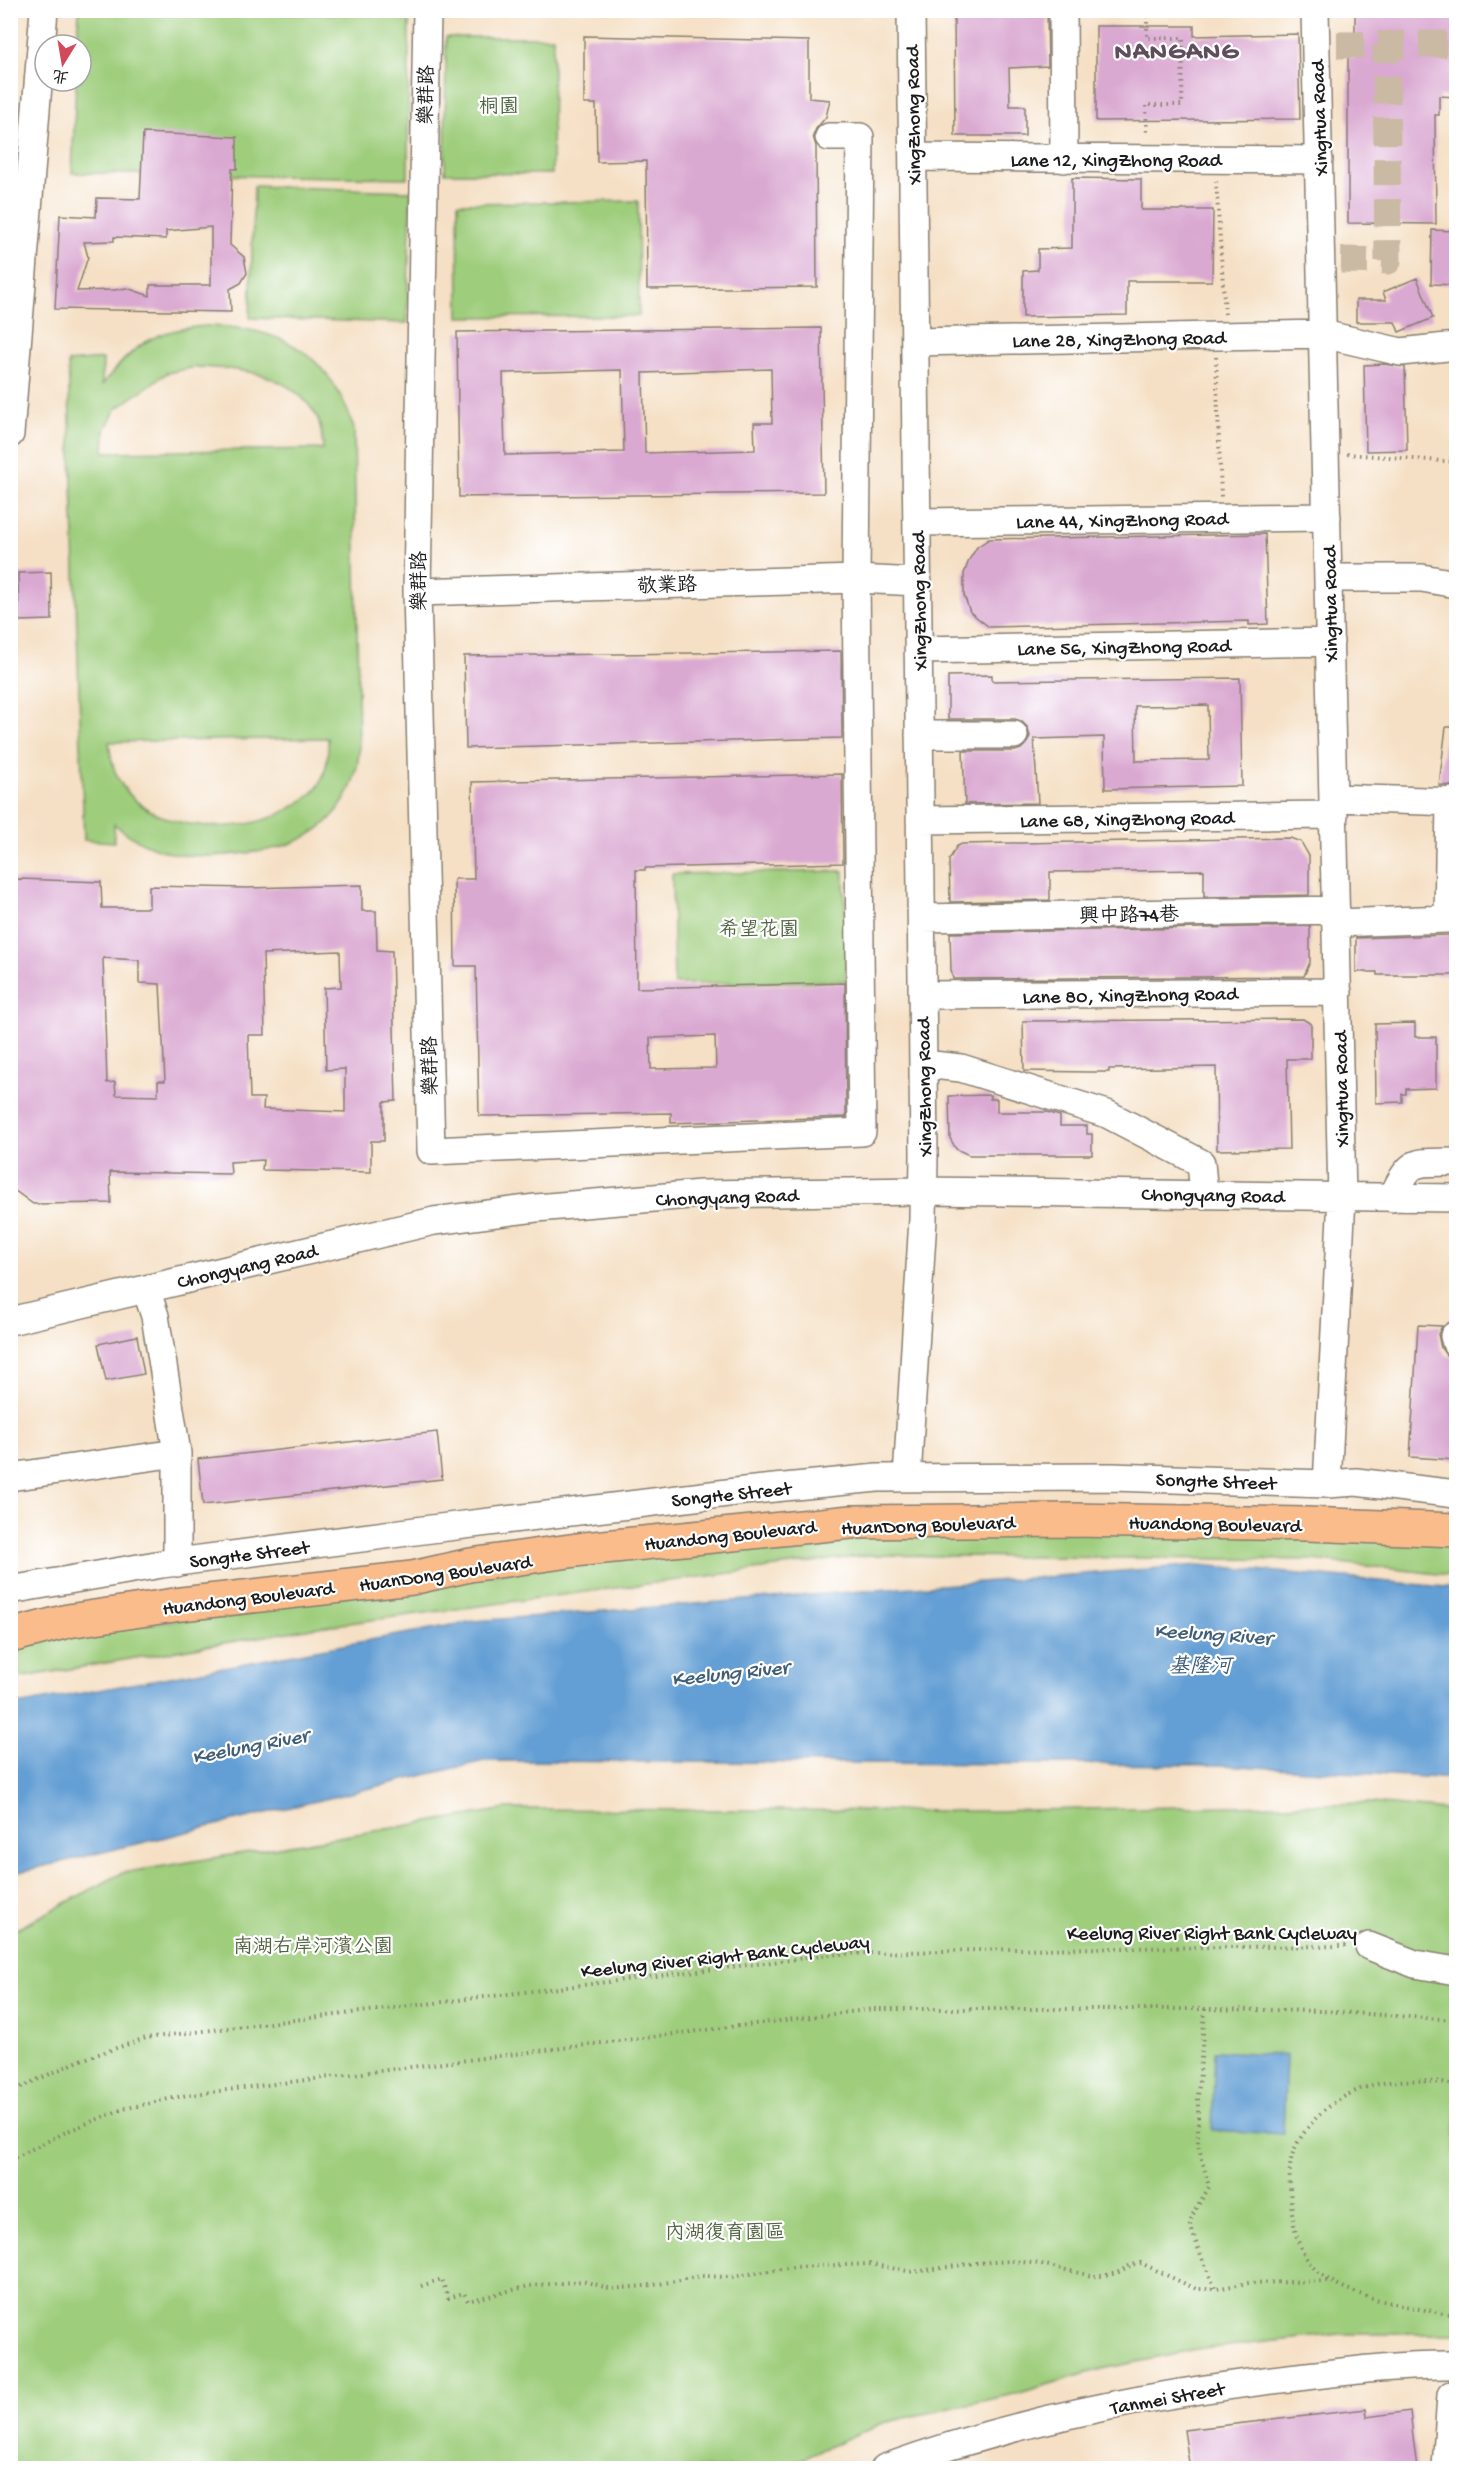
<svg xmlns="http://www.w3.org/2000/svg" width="1467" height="2479" viewBox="0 0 1467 2479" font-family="'Gochi Hand','LXGW WenKai TC',sans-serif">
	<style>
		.green { fill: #9ecd7c; stroke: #5d744c; stroke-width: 1.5; fill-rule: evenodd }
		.water { fill: #649fd4; stroke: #405e78; stroke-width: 1.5 }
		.building { fill: #daa9d2; fill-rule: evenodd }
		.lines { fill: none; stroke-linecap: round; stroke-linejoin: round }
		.minor-tunnel { stroke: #cab9a3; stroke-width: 27; stroke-dasharray: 27 14; stroke-linecap: butt }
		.minor-casing { stroke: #887e70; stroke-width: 30 }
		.highway-casing { stroke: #887e70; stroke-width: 36 }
		.path { stroke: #887e70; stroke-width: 4; stroke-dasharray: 1.5 4.5; stroke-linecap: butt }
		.minor { stroke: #fff; stroke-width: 27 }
		.highway { stroke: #fabc8b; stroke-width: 33 }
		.labels { text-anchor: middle; stroke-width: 4.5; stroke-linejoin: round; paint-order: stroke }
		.street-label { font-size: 20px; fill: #1c1c1c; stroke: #fff }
		.park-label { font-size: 20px; fill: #506342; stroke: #fff }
		.water-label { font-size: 21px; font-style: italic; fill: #405e78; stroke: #fff }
		.district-label { font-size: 26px; font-weight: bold; letter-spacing: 1.5px; fill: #5e4d5c; stroke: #fff }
	</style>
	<rect width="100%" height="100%" fill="#fff"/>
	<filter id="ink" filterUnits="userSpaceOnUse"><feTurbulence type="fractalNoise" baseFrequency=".0167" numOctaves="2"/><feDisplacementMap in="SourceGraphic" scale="12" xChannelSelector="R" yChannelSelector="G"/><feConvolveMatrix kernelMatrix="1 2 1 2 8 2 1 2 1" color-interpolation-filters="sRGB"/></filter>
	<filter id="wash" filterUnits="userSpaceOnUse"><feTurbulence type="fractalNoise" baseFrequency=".008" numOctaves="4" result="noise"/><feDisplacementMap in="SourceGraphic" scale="24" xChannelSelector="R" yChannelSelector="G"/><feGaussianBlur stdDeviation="1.35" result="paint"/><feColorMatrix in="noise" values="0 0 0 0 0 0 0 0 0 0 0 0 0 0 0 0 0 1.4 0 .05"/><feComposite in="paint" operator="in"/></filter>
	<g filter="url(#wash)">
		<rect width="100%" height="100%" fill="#f5e0c5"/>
		<path class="green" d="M79 11 409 15 408 178 72 173 76 81H81V45H77Z
			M446 37H553L552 174 445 173Z
			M254 186 411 191 407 323 250 318Z
			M638 201 639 316 459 317 458 203Z
			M207 326C283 327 331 354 354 429L359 754C351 818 309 847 247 853 195 859 156 859 114 824V842L84 840 68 362 103 359 102 385C135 344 154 329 207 326ZM195 367C241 368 292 373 317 417 322 426 322 440 323 449L104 452 105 430 116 409 167 373ZM328 738C329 757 327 775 315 790 311 796 303 800 297 804 252 837 155 836 122 785 113 772 111 758 109 742Z
			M844 871 846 981 674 984 672 874Z
			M805 1529 1456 1533V1576L1313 1560 868 1555 318 1627 11 1679V1646L18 1643Z
			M1372 1803 1456 1811V2334H1340L1202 2349 1097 2370 1023 2392 882 2423 780 2468H11V1932L122 1873 507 1809 993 1811Z"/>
		<path class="water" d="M1200 1565 1456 1588V1779L1222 1765 484 1761 11 1874V1706L474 1621Z
			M1215 2051 1286 2055 1283 2134 1212 2130Z"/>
		<g id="blocks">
			<path class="building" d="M1361 10H1456V97L1439 96V115H1435L1436 224 1348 223V57H1355V16Z
				M954 12H984L985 15 1047 13 1048 66 1009 68 1010 106H1025V136H955Z
				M1096 26H1194V36L1298 34 1300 119 1096 121Z
				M584 36 809 41V98L830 100 826 117 816 129 813 136 816 146 817 287 647 289 646 161 597 162 596 104H584Z
				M143 133 237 137V169H232L230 245 244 257 247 273 241 283 230 289 231 312 55 309 60 215 96 217 97 198 140 199ZM211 227V285H150V296L127 288 114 290 77 291 88 257 84 242 114 241V237L166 239V231Z
				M1072 178 1141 179V210H1213L1212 281H1127V315L1023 317V271L1038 270V249L1072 248Z
				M1432 230 1456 231V285L1431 284Z
				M1417 278 1433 318 1399 332 1395 322H1356V300H1386L1383 292Z
				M821 328 824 493 459 497 457 332ZM771 369 772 423H754L755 450 645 453 643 373ZM622 370 624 452 505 455 503 373Z
				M1385 364 1405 367 1407 450 1366 451 1364 365Z
				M1265 534 1268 624 1249 625V621L989 627 970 612 964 595V574L969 560 977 547 989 539Z
				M51 572 52 620 19 621 18 573Z
				M841 651 842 738 466 748 464 656Z
				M992 675V681L1240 678 1242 786 1105 789 1104 737 1034 739 1038 803 965 804 963 751H1015L1021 749 1027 743 1030 736 1027 727 1021 721 1015 719H948V676ZM1208 705 1209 760 1136 761 1135 706Z
				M1446 727H1456V786L1439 785Z
				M842 774 843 863 645 868V870H636L637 988 845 983 846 1117 671 1123V1113L479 1116 476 966H455L454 879H474L472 782ZM715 1036 716 1068 651 1069 650 1038Z
				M1290 838 1301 842 1309 856V895L1204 897V870L1050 872V900L950 902 949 860 957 846 962 844Z
				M20 879 101 882 102 908H149V886L248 888 362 885V911H376L377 950 392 951 396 1101 384 1102V1141H371V1172L262 1170 263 1160 230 1162 231 1174 110 1172 111 1203 33 1204 10 1187V880ZM340 951 341 987 324 988 326 1070 345 1069V1112L263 1109 264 1098H250L248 1035H265L263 954ZM103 958 139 960V983L160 984 165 1081H158V1096L116 1095 115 1082 107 1083Z
				M1310 926V962L1304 976 953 979 951 970 950 933Z
				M1456 932V975H1377V972H1356V938L1449 935Z
				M1303 1019 1311 1024V1059H1287L1289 1149 1217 1150 1216 1067 1109 1069V1072H1089L1024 1071 1023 1021Z
				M1415 1023V1037H1436V1088L1406 1089V1094H1402V1102L1376 1103 1375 1024Z
				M990 1095V1099H997V1112H1047L1060 1116V1126H1087V1134H1092V1155H969L956 1149 950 1138 949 1096Z
				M1418 1325 1442 1326 1438 1334 1441 1348 1446 1355 1456 1358V1460L1410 1457Z
				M137 1336 144 1374 106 1381 98 1344Z
				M437 1432 442 1479 203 1505 198 1459Z
				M1366 2409 1367 2417 1410 2411 1417 2469H1190L1184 2430Z"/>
		</g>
	</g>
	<g filter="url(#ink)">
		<use href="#blocks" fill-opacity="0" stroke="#887e70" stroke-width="1.5"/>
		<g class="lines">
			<path class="minor-tunnel" d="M1337 45 1456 44
				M1341 260 1388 261 1386 45"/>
			<g class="minor-casing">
				<path id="minor" d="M427 10 417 592 431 1151 862 1132 856 579 860 137H829
					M1063 10 1064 159
					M1315 10 1342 1197 1327 1484
					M913 157 1319 160
					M915 342 1323 334 1401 352 1456 346
					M10 434 44 10
					M917 522 1327 517
					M1329 578H1422L1456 584
					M417 592 856 579 918 582
					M919 650 1330 642
					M919 735H1014
					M1333 798 1456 802
					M920 820 1334 815
					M923 918 1336 910
					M1336 923 1448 919 1450 801
					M922 995 1338 992
					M923 1064 961 1068 1107 1114 1201 1163 1204 1194
					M1392 1198C1412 1157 1413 1163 1456 1162
					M146 1289 155 1316 177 1453V1563
					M10 1321 434 1221 536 1208 701 1194 924 1191 1456 1198
					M1456 1336H1454L1456 1343
					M10 1477 177 1453
					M907 1478 923 1219 924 1155 911 10
					M10 1590 162 1564 431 1529 744 1491 877 1478 1112 1477 1327 1484 1356 1482 1456 1494
					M1369 1946 1415 1964 1456 1971
					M885 2468C1017 2420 1167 2391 1307 2376 1356 2370 1407 2364 1456 2365
					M1446 2468 1451 2395"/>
			</g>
			<g class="highway-casing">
				<path id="highway" d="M10 1636 68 1621 181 1604 412 1578 470 1565 584 1549 851 1522 1072 1520 1307 1524 1456 1530"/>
			</g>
			<path class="path" d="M1147 10V38H1183L1182 105H1146L1147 136
				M1216 181 1225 314
				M1216 357 1221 497
				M1347 454 1456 462
				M1205 2009 1198 2097V2144L1209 2187C1204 2197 1193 2210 1191 2221 1189 2231 1210 2275 1215 2289
				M1456 2085C1403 2076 1357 2078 1316 2118 1307 2128 1296 2142 1292 2156 1288 2170 1290 2187 1291 2202 1293 2225 1297 2251 1315 2269 1344 2298 1417 2309 1456 2315
				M10 2092 81 2060 146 2038 838 1954 1012 1949 1347 1946
				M10 2160 68 2131 123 2109 187 2095 874 2009H1205L1322 2011 1456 2020
				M421 2286 442 2279 448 2298 464 2293 468 2301 529 2286 583 2281 612 2289 654 2285 701 2276 731 2277 794 2267 869 2264 913 2272 976 2263 1013 2261 1041 2264 1092 2276H1102L1117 2273 1131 2265 1141 2263 1196 2289H1215L1249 2283 1331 2281"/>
			<use href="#minor" class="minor"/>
			<use href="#highway" class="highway"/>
		</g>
	</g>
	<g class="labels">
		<g class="street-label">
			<text transform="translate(425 95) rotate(-89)" y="7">樂群路</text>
			<text transform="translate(912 115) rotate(-91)" y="7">XingZhong Road</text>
			<text transform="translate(1318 118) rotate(-92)" y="7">XingHua Road</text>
			<text x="1116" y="166">Lane 12, XingZhong Road</text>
			<text transform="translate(1119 338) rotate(-1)" y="7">Lane 28, XingZhong Road</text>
			<text transform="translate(1122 519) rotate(-1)" y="7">Lane 44, XingZhong Road</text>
			<text transform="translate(418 581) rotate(-90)" y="7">樂群路</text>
			<text transform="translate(667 584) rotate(-2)" y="7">敬業路</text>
			<text transform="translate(918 601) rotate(-91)" y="7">XingZhong Road</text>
			<text transform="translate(1329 604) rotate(-91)" y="7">XingHua Road</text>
			<text transform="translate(1124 646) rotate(-1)" y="7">Lane 56, XingZhong Road</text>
			<text transform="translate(1127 818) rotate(-1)" y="7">Lane 68, XingZhong Road</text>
			<text transform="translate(1129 914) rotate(-1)" y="7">興中路74巷</text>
			<text transform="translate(1130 994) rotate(-1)" y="7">Lane 80, XingZhong Road</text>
			<text transform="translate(429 1066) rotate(-91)" y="7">樂群路</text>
			<text transform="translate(923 1087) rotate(-91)" y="7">XingZhong Road</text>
			<text transform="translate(1340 1089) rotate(-91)" y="7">XingHua Road</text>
			<text transform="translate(1213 1194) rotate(1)" y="7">Chongyang Road</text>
			<text transform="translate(727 1196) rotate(-2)" y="7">Chongyang Road</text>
			<text transform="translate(247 1265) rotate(-13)" y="7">Chongyang Road</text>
			<text transform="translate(1216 1480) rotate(2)" y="7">SongHe Street</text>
			<text transform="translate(731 1493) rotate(-6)" y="7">SongHe Street</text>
			<text transform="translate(1215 1523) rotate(1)" y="7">Huandong Boulevard</text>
			<text transform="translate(928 1524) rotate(-2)" y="7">HuanDong Boulevard</text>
			<text transform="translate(730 1534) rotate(-6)" y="7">Huandong Boulevard</text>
			<text transform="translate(249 1553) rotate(-7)" y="7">SongHe Street</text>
			<text transform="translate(445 1572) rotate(-8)" y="7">HuanDong Boulevard</text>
			<text transform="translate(248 1597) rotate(-7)" y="7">Huandong Boulevard</text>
			<text x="1212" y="1939">Keelung River Right Bank Cycleway</text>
			<text transform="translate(725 1955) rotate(-6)" y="7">Keelung River Right Bank Cycleway</text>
			<text transform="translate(1167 2397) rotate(-10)" y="7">Tanmei Street</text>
		</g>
		<g class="park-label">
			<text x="499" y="112">桐園</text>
			<text x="759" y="935">希望花園</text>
			<text x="313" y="1952">南湖右岸河濱公園</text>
			<text x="725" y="2238">內湖復育園區</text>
		</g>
		<g class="water-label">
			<text transform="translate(1213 1633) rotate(4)" y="7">Keelung River</text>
			<text x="1200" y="1672">基隆河</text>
			<text transform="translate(730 1672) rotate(-6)" y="7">Keelung River</text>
			<text transform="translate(250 1745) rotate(-11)" y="7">Keelung River</text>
		</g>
		<g class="district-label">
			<text x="1177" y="58">NANGANG</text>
		</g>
	</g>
	<rect width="1467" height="2479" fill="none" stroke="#fff" stroke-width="36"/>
	<g transform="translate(63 63) rotate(191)"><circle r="28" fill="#ffffff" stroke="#a4a4a4" stroke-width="1.5"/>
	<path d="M0-4.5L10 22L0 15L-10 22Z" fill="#d1495b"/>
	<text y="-9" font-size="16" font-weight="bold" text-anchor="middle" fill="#1c1c1c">北</text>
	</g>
</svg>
